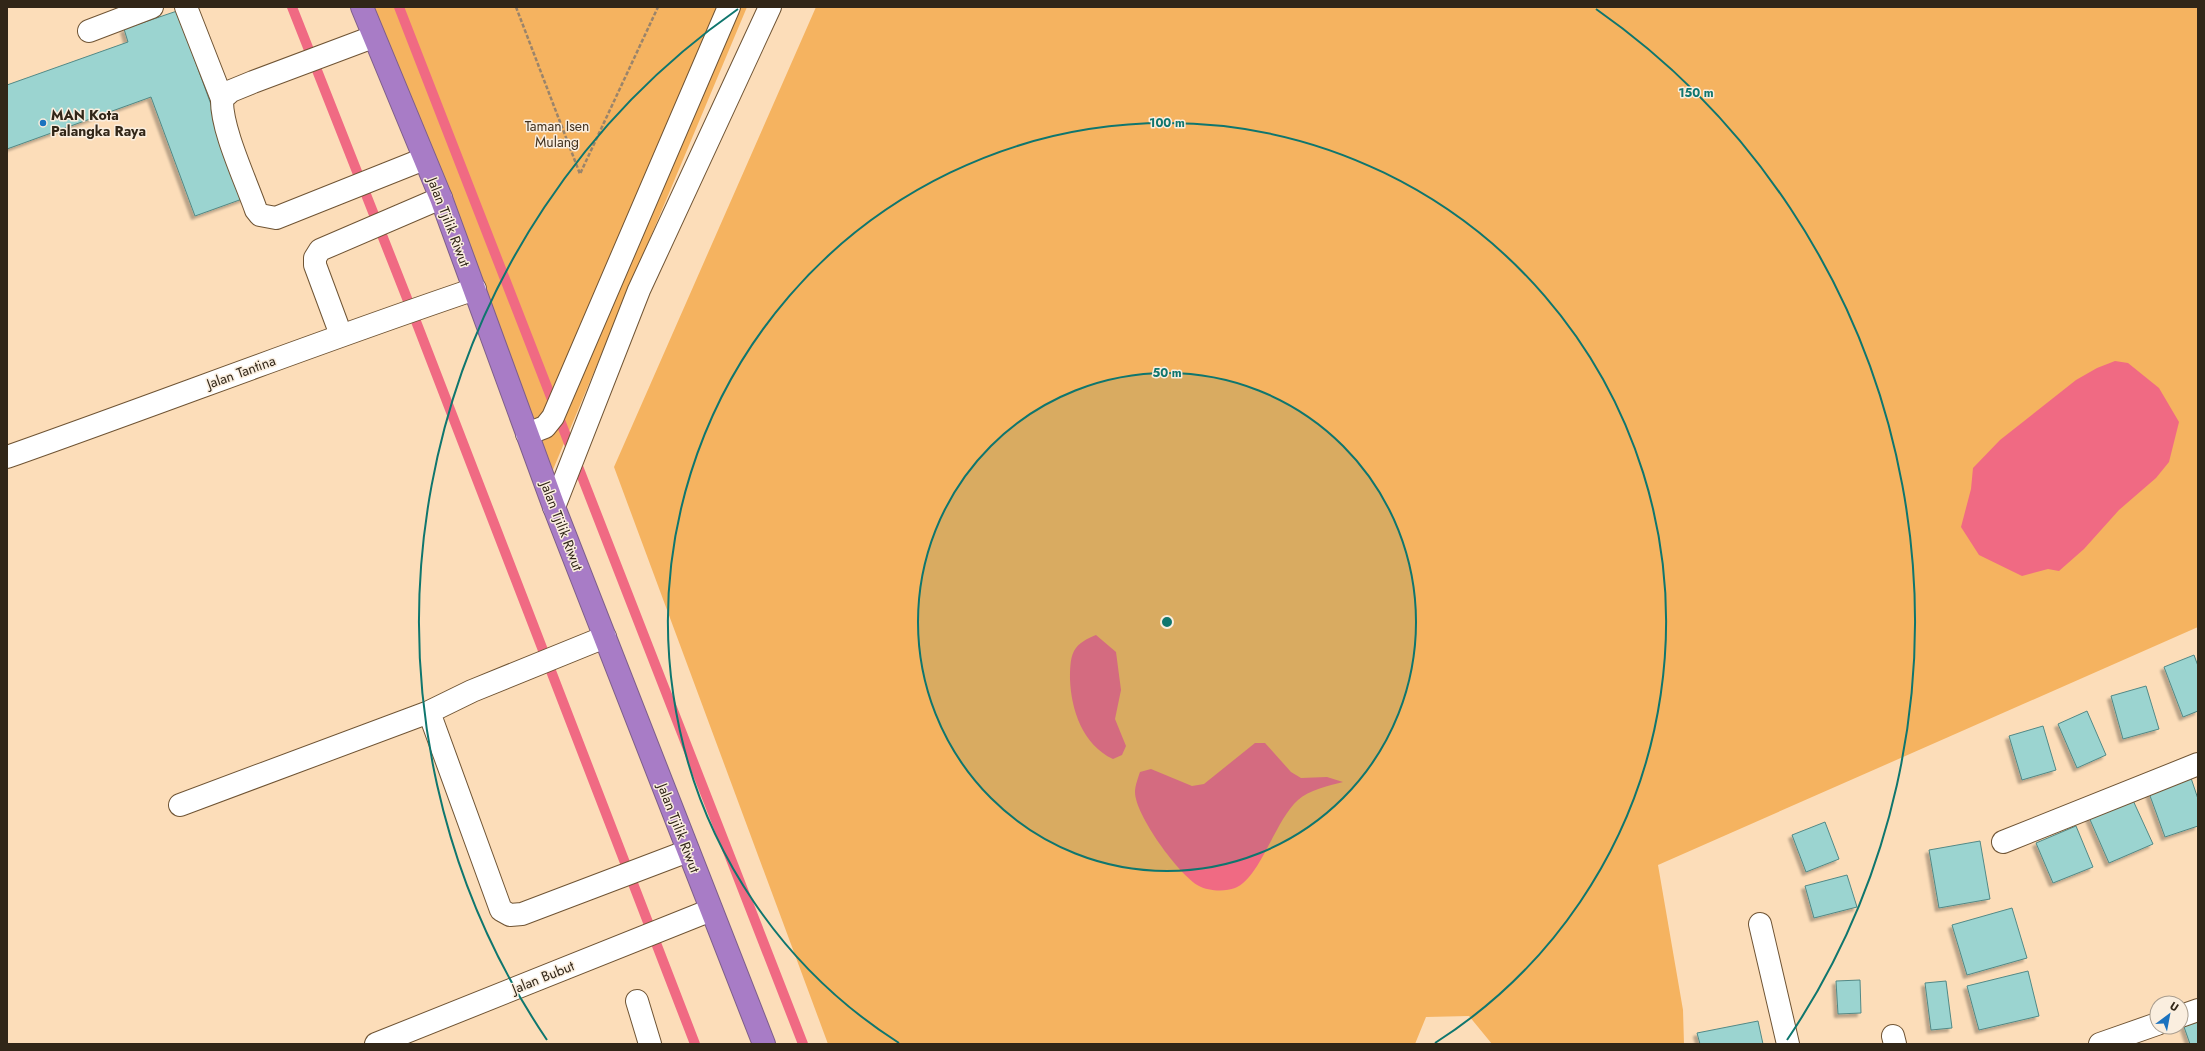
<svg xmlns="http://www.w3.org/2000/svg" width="2205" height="1051" viewBox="0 0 2205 1051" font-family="Jost,sans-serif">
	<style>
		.green { fill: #f5b360 }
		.water { fill: #f06a83 }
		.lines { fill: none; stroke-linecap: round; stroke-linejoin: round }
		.stream { stroke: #f06a83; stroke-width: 10 }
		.building { fill: #9bd4d0; stroke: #528986; filter: url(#shadow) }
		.minor-casing { stroke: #6f5434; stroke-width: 24 }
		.highway-casing { stroke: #7e5e89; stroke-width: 24 }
		.path { stroke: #9a846b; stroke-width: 2.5; stroke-dasharray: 4 2; stroke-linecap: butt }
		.minor { stroke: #fff; stroke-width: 22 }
		.highway { stroke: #a87cc6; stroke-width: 22 }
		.ring { fill: none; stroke: #0f766e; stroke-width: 2 }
		.poi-dot { fill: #1b72bf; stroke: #faeedf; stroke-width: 1.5 }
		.labels { text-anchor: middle; stroke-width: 3; stroke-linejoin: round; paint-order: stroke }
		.poi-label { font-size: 14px; font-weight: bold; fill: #312618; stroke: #faeedf; text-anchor: start }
		.park-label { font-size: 14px; fill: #42321f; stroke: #faeedf }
		.street-label { font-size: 14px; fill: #312618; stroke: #faeedf }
		.centre { fill: #0f766e; stroke: #faeedf; stroke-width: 2 }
		.ring-label { font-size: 12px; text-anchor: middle; font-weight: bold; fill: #0f766e; stroke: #faeedf; stroke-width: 3; stroke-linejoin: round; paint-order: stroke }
	</style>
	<defs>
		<filter id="shadow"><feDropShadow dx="-3.5" dy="3.5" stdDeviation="1" flood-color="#0004"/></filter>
	</defs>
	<rect width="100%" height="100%" fill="#fcddb9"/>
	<path class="green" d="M373 7H747L552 472Z
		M816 7H2198V627L1658 865 1683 1010 1684 1044H1492L1469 1016 1426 1017 1415 1044H828L614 467Z"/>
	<path class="water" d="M2115 361 2128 363 2159 388 2179 422 2169 462 2156 478 2119 510 2084 549 2059 571 2048 569 2022 576 1979 555 1961 527 1971 489 1973 468 2000 440 2076 380 2097 368Z
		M1096 635 1116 652 1121 690 1115 719 1126 746 1122 755 1113 759C1083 745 1071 710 1070 679 1070 671 1070 658 1074 651 1078 643 1088 638 1096 635Z
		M1255 743H1265L1291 772 1301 778 1327 777 1343 782C1328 786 1309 790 1298 800 1275 820 1260 879 1235 888 1225 892 1208 891 1199 886 1179 875 1135 815 1135 792 1135 786 1138 778 1140 772L1151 769 1192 786 1204 784Z"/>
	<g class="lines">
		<path class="stream" d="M292 7 412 311 695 1044
			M399 7 803 1044"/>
	</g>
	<path class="building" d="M177 11 245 198 195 216 151 97 7 149V85L128 42 124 29Z
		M2194 655 2198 666V711L2183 717 2164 667Z
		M2146 686 2159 729 2123 739 2111 696Z
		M2087 711 2106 755 2077 768 2058 724Z
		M2043 726 2056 770 2022 780 2009 736Z
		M2191 778 2198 799V826L2165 837 2149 793Z
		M2131 796 2153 844 2109 863 2088 815Z
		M1825 822 1839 859 1806 872 1792 835Z
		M2076 826 2093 867 2053 883 2036 843Z
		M1980 841 1990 899 1939 908 1929 850Z
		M1847 875 1857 907 1814 918 1805 886Z
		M2012 908 2027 958 1967 975 1952 925Z
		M2028 971 2039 1016 1979 1030 1967 986Z
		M1860 980 1861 1013 1838 1014 1836 981Z
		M1946 981 1952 1028 1931 1030 1925 983Z
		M2198 1018V1044H2190L2183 1024Z
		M1758 1021 1763 1044H1700L1697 1033Z"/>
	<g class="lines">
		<g class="minor-casing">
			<path id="minor" d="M186 7 222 99
				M89 31 152 7
				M373 37 253 82 231 91 222 99C221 129 246 181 256 210L260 215 276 218 424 159
				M341 335 315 265V258L320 250 441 198
				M527 434 545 427 553 417 729 7
				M7 457C163 402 318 342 475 289
				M554 507 639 290 770 7
				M605 637 472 691 429 712 501 910 510 915 522 914 688 851
				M180 805 429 712
				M2003 842 2198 764
				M1760 924 1788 1044
				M637 1001 650 1044
				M2181 1016 2198 1010
				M1893 1036 1895 1044
				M376 1044 711 910
				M2100 1044 2157 1024"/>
		</g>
		<g class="highway-casing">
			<path id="highway" d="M362 7 441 198 554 507 764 1044"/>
		</g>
		<path class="path" d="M516 7 580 174 658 7"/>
		<use href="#minor" class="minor"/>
		<use href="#highway" class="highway"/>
	</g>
	<circle cx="1167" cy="622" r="249" fill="#0f766e" fill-opacity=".12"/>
	<g class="ring">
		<circle cx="1167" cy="622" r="249"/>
		<path d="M899 1043A499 499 0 1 1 1435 1043"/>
		<path d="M547 1040A748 748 0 0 1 738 9M1596 9A748 748 0 0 1 1787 1040"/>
	</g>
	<circle class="poi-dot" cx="43" cy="123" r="4"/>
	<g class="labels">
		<g class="poi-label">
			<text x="51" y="120">MAN Kota<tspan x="51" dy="16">Palangka Raya</tspan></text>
		</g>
		<g class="park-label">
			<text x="557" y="131">Taman Isen<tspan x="557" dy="16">Mulang</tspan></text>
		</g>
		<g class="street-label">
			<text transform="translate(449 222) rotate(69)" y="5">Jalan Tjilik Riwut</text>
			<text transform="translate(241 372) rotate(-20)" y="5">Jalan Tantina</text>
			<text transform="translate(562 526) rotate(69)" y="5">Jalan Tjilik Riwut</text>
			<text transform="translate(679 828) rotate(69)" y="5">Jalan Tjilik Riwut</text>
			<text transform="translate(543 977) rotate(-22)" y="5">Jalan Bubut</text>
		</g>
	</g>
	<circle cx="1167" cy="622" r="6" class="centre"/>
	<g class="ring-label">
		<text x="1696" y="97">150 m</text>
		<text x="1167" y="127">100 m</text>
		<text x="1167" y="377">50 m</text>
	</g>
	<rect width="2205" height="1051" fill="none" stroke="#312618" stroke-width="16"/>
	<g transform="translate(2169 1015) rotate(32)"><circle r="19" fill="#faeedf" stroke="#aa9e8f"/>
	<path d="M0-3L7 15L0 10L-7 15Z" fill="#1b72bf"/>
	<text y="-6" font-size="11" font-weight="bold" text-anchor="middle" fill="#312618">U</text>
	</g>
</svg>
